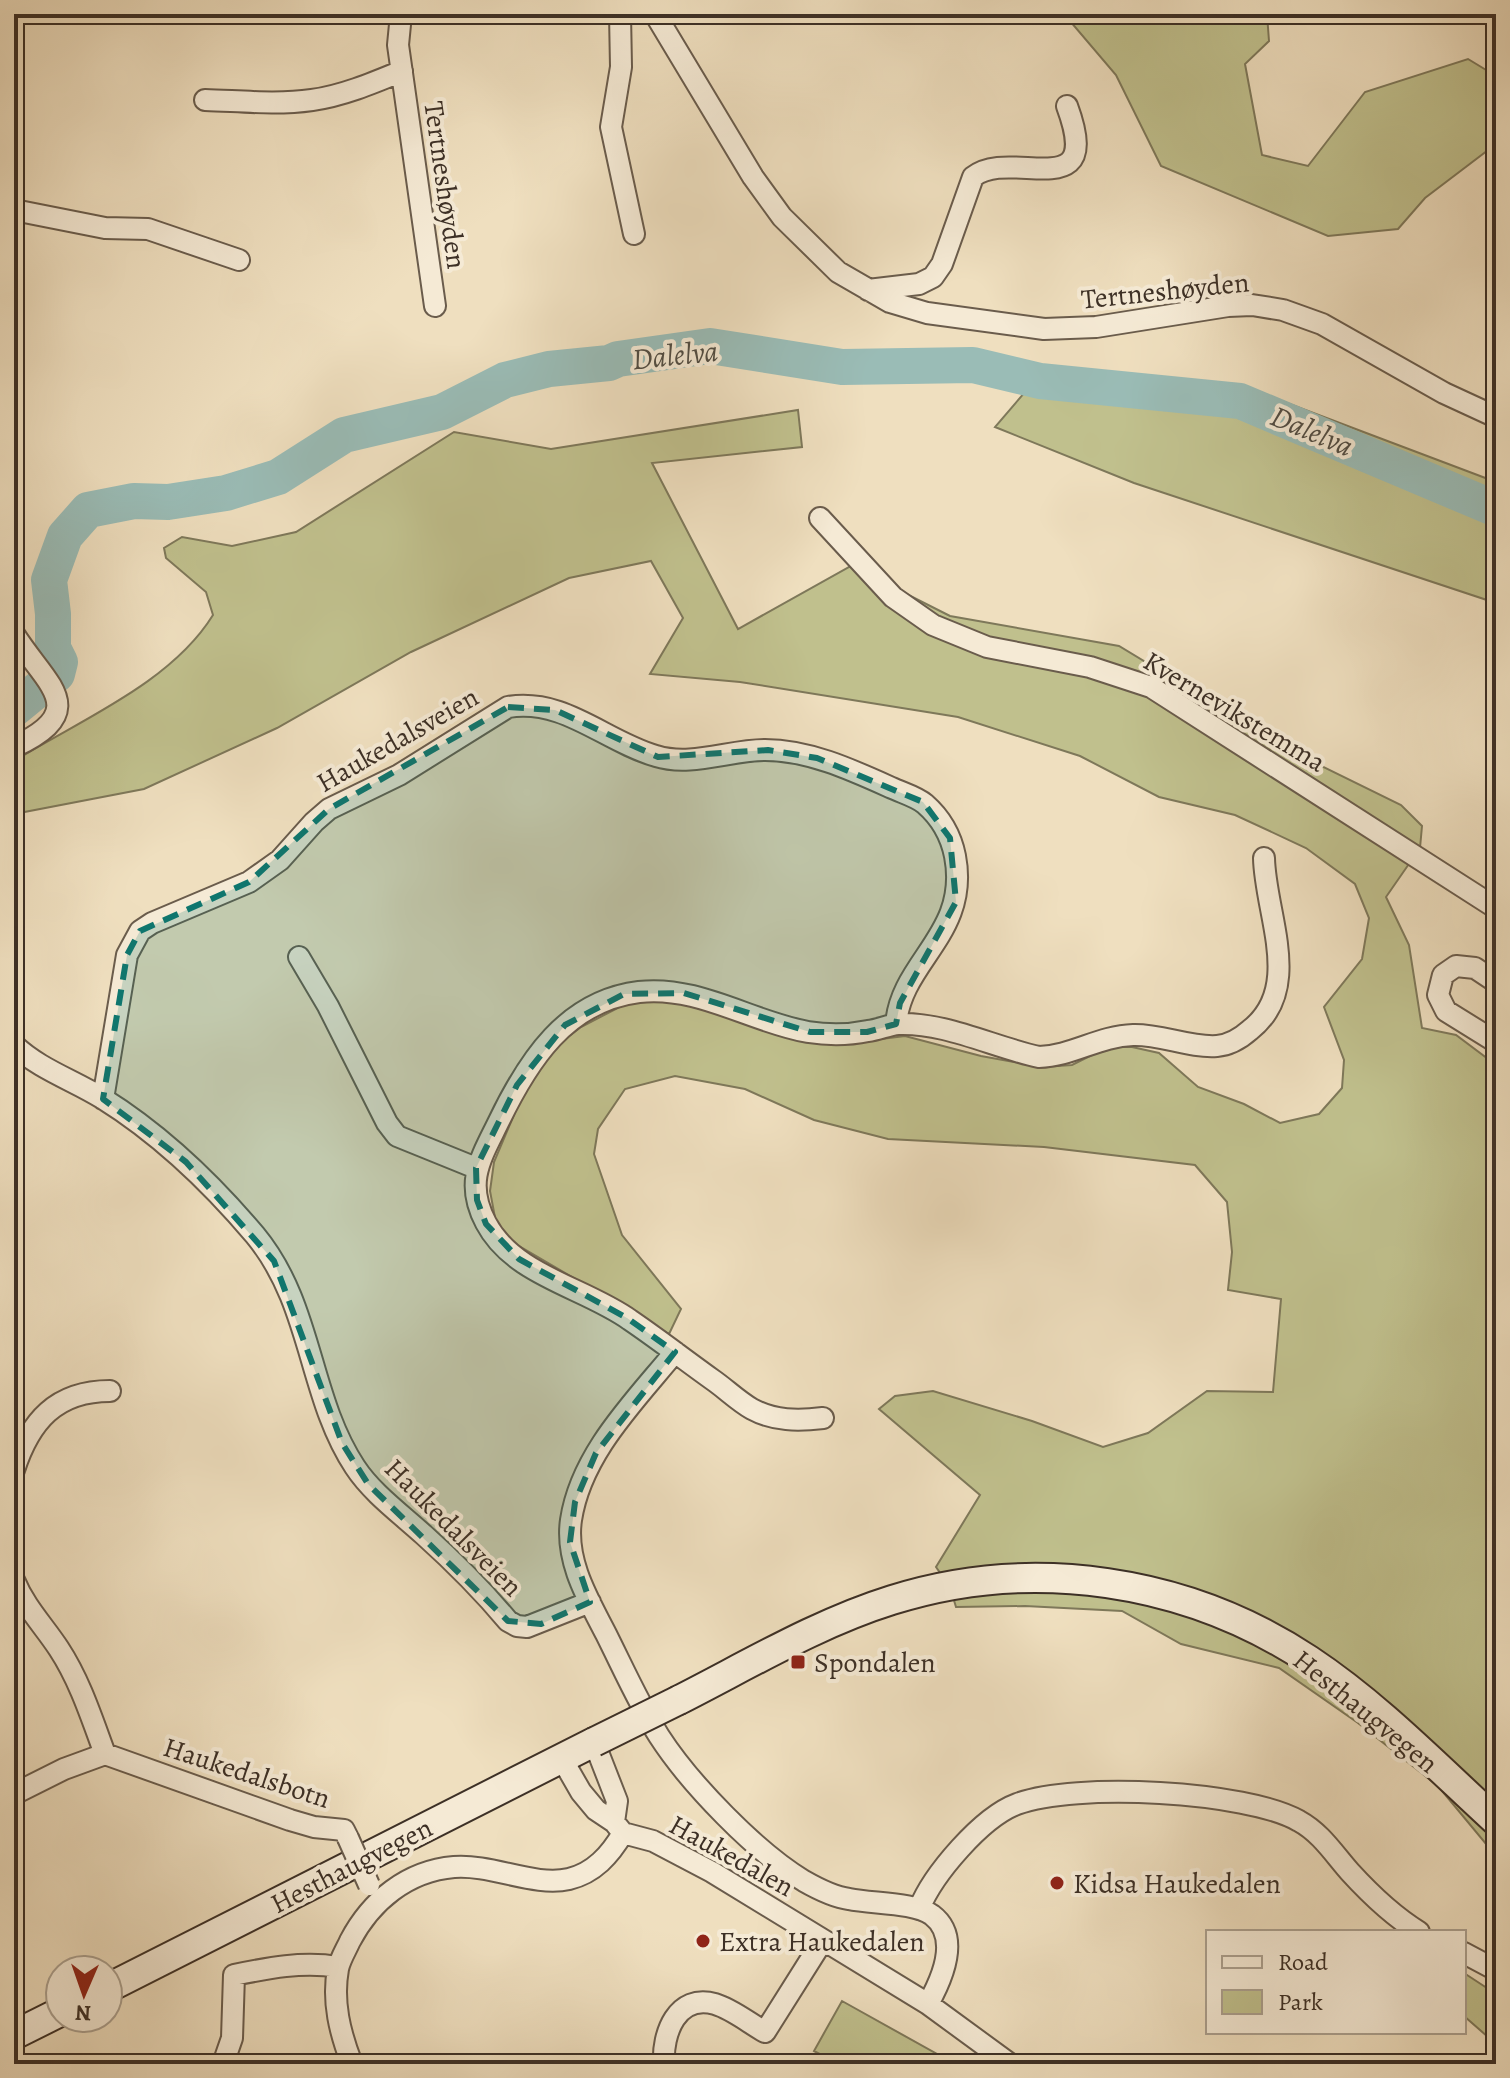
<svg xmlns="http://www.w3.org/2000/svg" width="1510" height="2078" viewBox="0 0 1510 2078" font-family="Alegreya,serif">
	<style>
		.green { fill: #c0c08d; stroke: #7e785a; stroke-width: 2 }
		.lines { fill: none; stroke-linecap: round; stroke-linejoin: round }
		.river { stroke: #9abcb6; stroke-width: 36 }
		.minor-casing { stroke: #6a5c4c; stroke-width: 24 }
		.secondary-casing { stroke: #3d3026; stroke-width: 32 }
		.minor { stroke: #f5ead5; stroke-width: 20 }
		.secondary { stroke: #f5ead5; stroke-width: 28 }
		.minor-bridge-casing { stroke: #6a5c4c; stroke-width: 24; stroke-linecap: butt }
		.secondary-bridge-casing { stroke: #3d3026; stroke-width: 32; stroke-linecap: butt }
		.minor-bridge { stroke: #f5ead5; stroke-width: 20 }
		.secondary-bridge { stroke: #f5ead5; stroke-width: 28 }
		.marked { fill: #0f766e; fill-opacity: 0.2; stroke: #0f766e; stroke-width: 6; stroke-dasharray: 16 10; stroke-linejoin: round }
		.poi-dot { fill: #8f2418; stroke: #f5ead5; stroke-width: 3 }
		.labels { text-anchor: middle; stroke-width: 8; stroke-linejoin: round; paint-order: stroke }
		.street-label { font-size: 28px; fill: #3d3026; stroke: #f5ead5 }
		.poi-label { font-size: 28px; fill: #3d3026; stroke: #f5ead5; text-anchor: start }
		.water-label { font-size: 30px; font-style: italic; fill: #504c43; stroke: #f5ead5 }
	</style>
	<rect width="100%" height="100%" fill="#efdfbf"/>
	<filter id="stains"><feTurbulence type="fractalNoise" baseFrequency=".0025" numOctaves="4"/><feColorMatrix values="0 0 0 0 .2 0 0 0 0 .09 0 0 0 0 .02 0 0 0 .5 -.17"/></filter>
	<radialGradient id="worn" r=".72"><stop offset=".6" stop-color="#630" stop-opacity="0"/><stop offset="1" stop-color="#630" stop-opacity=".3"/></radialGradient>
	<path class="green" d="M1064 14H1267L1269 41 1245 64 1262 155 1308 166 1365 92 1468 59 1496 76V144L1425 198 1398 229 1328 236 1161 166 1116 75Z
		M1043 371 1156 378 1279 400 1496 482V603L1134 483 995 427Z
		M798 410 802 447 652 463 738 629 851 566 950 616 1119 646 1299 755 1401 805 1422 826 1420 848 1386 897 1409 945 1422 1028 1456 1035 1496 1065V1856L1438 1786 1358 1723 1279 1668 1181 1644 1122 1611 1025 1606 956 1607 950 1587 936 1567 980 1495 879 1409 895 1396 933 1391 1032 1421 1103 1447 1148 1433 1207 1391 1273 1392 1281 1299 1228 1290 1232 1252 1227 1202 1195 1165 1044 1147 888 1139 814 1120 745 1089 675 1076 625 1089 598 1129 594 1154 622 1235 681 1309 669 1334 514 1243 496 1223 490 1191 494 1162 524 1091 551 1050 581 1027 635 999 692 1003 778 1035 833 1045 905 1036 981 1056 1042 1067 1072 1065 1108 1047H1132L1159 1053 1198 1087 1244 1104 1280 1123 1319 1114 1342 1088 1344 1060 1324 1007 1362 959 1369 918 1355 884 1306 848 1235 815 1159 797 1080 756 958 717 740 682 650 674 683 618 651 561 569 578 411 652 277 728 144 789 14 814V761C80 720 171 683 213 615L206 592 166 558 164 548 182 537 232 546 296 532 454 432 551 449Z
		M1464 1973 1496 1994V2044L1464 2016Z
		M842 2001 955 2064H838L814 2051Z"/>
	<g class="lines">
		<path class="river" d="M14 709 57 674 60 662 53 648V614L49 580 65 536 88 510 134 501 168 502 226 493 278 477 344 435 442 412 505 380 549 369 609 363 618 359 710 346 842 367 973 365 1040 381 1240 401 1496 509"/>
		<g class="minor-casing">
			<path id="minor" d="M401 14 398 45 435 306
				M620 14 621 67 611 127 634 234
				M655 14 753 177 782 217 838 272 890 302 927 313 1044 329 1096 327 1228 306 1252 305 1283 310 1322 324 1444 393 1496 417
				M205 100C240 101 277 105 312 100 342 96 373 83 402 71
				M14 210 105 228 148 229 239 260
				M868 290 919 284 933 277 942 264 973 177C1010 146 1105 209 1067 106
				M820 518 893 597 933 625 987 647 1090 667 1151 687 1496 908
				M14 634C46 685 93 710 14 747
				M299 957 328 1006 387 1123 397 1136 476 1168
				M1496 982 1475 968 1456 966 1443 975 1438 995 1446 1011 1496 1042
				M14 1045C39 1069 73 1080 102 1098 160 1134 211 1183 255 1235 313 1305 308 1396 355 1467 372 1493 401 1514 424 1535 454 1562 482 1590 508 1621L517 1626 527 1627 590 1602
				M103 1099 127 955 140 931 152 923 249 882 280 860 314 822 329 809 399 775 508 707C565 698 604 741 656 756 691 767 729 750 765 750 809 750 852 770 892 788 903 793 917 797 925 804 941 818 951 836 955 856 970 934 901 961 896 1024
				M675 1352C634 1402 581 1454 571 1520 565 1561 588 1599 606 1634 623 1668 639 1704 659 1736 690 1784 756 1852 804 1881 818 1889 834 1897 849 1899 872 1904 914 1902 932 1915 961 1937 942 1979 928 2004
				M823 1418C798 1421 774 1421 752 1409 738 1401 726 1389 713 1380 685 1360 658 1339 630 1320 584 1287 514 1276 486 1223 464 1182 481 1158 499 1121 528 1061 566 1001 639 992 698 985 751 1022 808 1032 827 1035 849 1035 868 1031 878 1030 888 1025 898 1024 945 1022 993 1047 1039 1057 1072 1056 1099 1036 1133 1035 1161 1034 1189 1048 1217 1046 1229 1045 1241 1038 1250 1030 1304 988 1265 914 1264 858
				M14 1470C30 1421 56 1391 110 1391
				M14 1580C25 1607 44 1626 59 1649 80 1681 92 1719 105 1754
				M594 1742 617 1801 614 1822
				M562 1759 581 1792 596 1810 614 1822 623 1833 653 1841 712 1872 928 2004 1010 2064
				M14 1794 64 1769 105 1754 290 1820 314 1827 344 1830 348 1838
				M919 1909C933 1874 982 1817 1017 1804 1074 1782 1247 1791 1299 1821 1321 1833 1334 1854 1350 1872 1371 1895 1393 1916 1419 1932
				M1464 1953 1496 1970
				M223 2064 232 2038 234 1975C268 1968 303 1961 338 1967
				M352 2064C340 2033 332 2002 338 1969 340 1959 346 1950 350 1941 371 1901 407 1871 454 1867 492 1864 534 1887 569 1879 594 1873 610 1855 623 1833
				M664 2064C662 2034 677 1993 715 2004 732 2009 749 2023 765 2032L823 1940"/>
		</g>
		<g class="secondary-casing">
			<path id="secondary" d="M679 1700C748 1665 818 1623 892 1600 1032 1556 1187 1579 1309 1660 1377 1705 1436 1766 1496 1821
				M108 1988 594 1742
				M14 2035 60 2012"/>
		</g>
		<use href="#minor" class="minor"/>
		<use href="#secondary" class="secondary"/>
		<g class="minor-bridge-casing">
			<path id="minor-bridge" d="M348 1838 369 1885"/>
		</g>
		<g class="secondary-bridge-casing">
			<path id="secondary-bridge" d="M594 1742 679 1700"/>
		</g>
		<use href="#minor-bridge" class="minor-bridge"/>
		<use href="#secondary-bridge" class="secondary-bridge"/>
	</g>
	<path class="marked" d="M508 707 555 710 658 757 768 750 817 758 923 802 950 838 956 902 900 1003 896 1024 867 1032H810L684 993 624 994 565 1025 517 1085 476 1168 477 1200 486 1224 519 1259 627 1318 675 1352 596 1453 575 1502 570 1542 590 1602 541 1624 508 1621 368 1484 342 1443 274 1261 186 1162 103 1099 127 955 140 931 249 882 329 809Z"/>
	<g class="poi-dot">
		<rect x="790" y="1654" width="16" height="16" rx="4"/>
		<circle cx="1057" cy="1883" r="8"/>
		<circle cx="703" cy="1941" r="8"/>
	</g>
	<g class="labels">
		<g class="street-label">
			<text transform="translate(446 185) rotate(82)" y="10">Tertneshøyden</text>
			<text transform="translate(1165 290) rotate(-6)" y="10">Tertneshøyden</text>
			<text transform="translate(1235 711) rotate(31)" y="10">Kvernevikstemma</text>
			<text transform="translate(397 739) rotate(-30)" y="10">Haukedalsveien</text>
			<text transform="translate(454 1527) rotate(45)" y="10">Haukedalsveien</text>
			<text transform="translate(1366 1711) rotate(39)" y="10">Hesthaugvegen</text>
			<text transform="translate(247 1772) rotate(18)" y="10">Haukedalsbotn</text>
			<text transform="translate(732 1855) rotate(29)" y="10">Haukedalen</text>
			<text transform="translate(351 1865) rotate(-27)" y="10">Hesthaugvegen</text>
		</g>
		<g class="poi-label">
			<text x="814" y="1672">Spondalen</text>
			<text x="1073" y="1893">Kidsa Haukedalen</text>
			<text x="719" y="1951">Extra Haukedalen</text>
		</g>
		<g class="water-label">
			<text transform="translate(675 355) rotate(-6)" y="10">Dalelva</text>
			<text transform="translate(1312 431) rotate(23)" y="10">Dalelva</text>
		</g>
	</g>
	<rect width="1510" height="2078" fill="none" stroke="#efdfbf" stroke-width="48"/>
	<rect x="16" y="16" width="1478" height="2046" fill="none" stroke="#3d3026" stroke-width="4"/>
	<rect x="24" y="24" width="1462" height="2030" fill="none" stroke="#3d3026" stroke-width="2"/>
	<rect x="1206" y="1930" width="260" height="104" fill="#f5ead5" stroke="#aba08f" stroke-width="2"/>
	<rect x="1222" y="1956" width="40" height="12" fill="#f5ead5" stroke="#aba08f" stroke-width="2"/>
	<text x="1278" y="1970" font-size="24" fill="#3d3026">Road</text>
	<rect x="1222" y="1990" width="40" height="24" fill="#c0c08d" stroke="#aba08f" stroke-width="2"/>
	<text x="1278" y="2010" font-size="24" fill="#3d3026">Park</text>
	<g transform="translate(84 1994) rotate(182)"><circle r="38" fill="#f5ead5" stroke="#aba08f" stroke-width="2"/>
	<path d="M0-6L14 30L0 20L-14 30Z" fill="#8f2418"/>
	<text y="-12" font-size="22" font-weight="bold" text-anchor="middle" fill="#3d3026">N</text>
	</g>
	<rect width="100%" height="100%" filter="url(#stains)"/>
	<rect width="100%" height="100%" fill="url(#worn)"/>
</svg>
